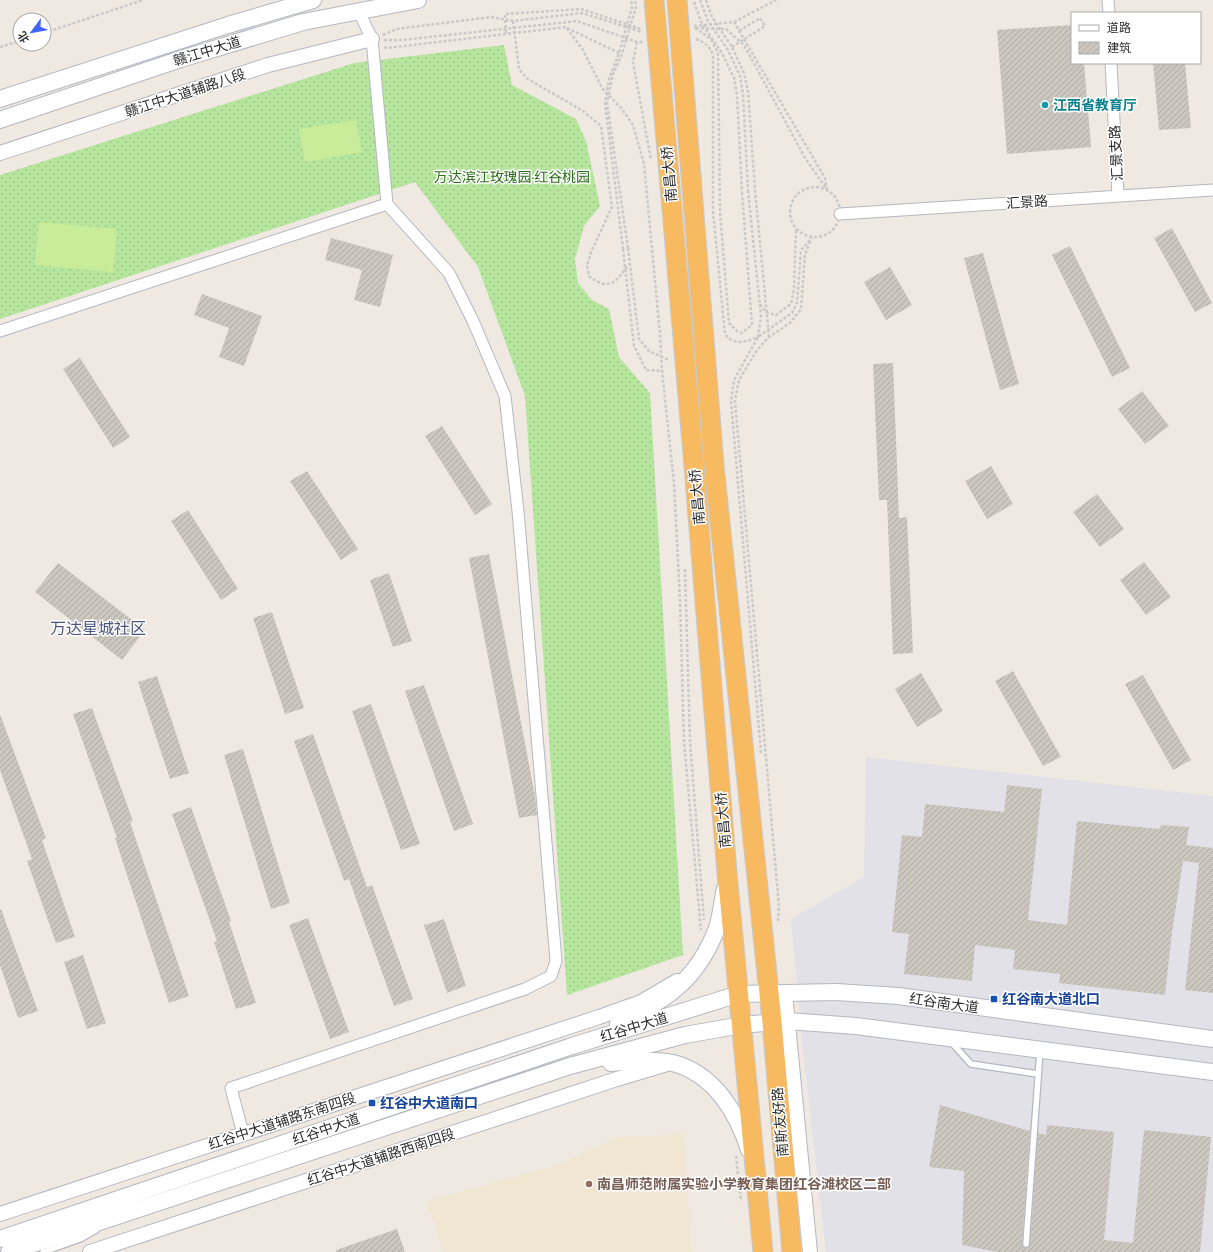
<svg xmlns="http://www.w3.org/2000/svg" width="1213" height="1252" viewBox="0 0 1213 1252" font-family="Karla,'Noto Sans SC',sans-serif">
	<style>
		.industrial { fill: #e3e1e8 }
		.education { fill: #f0e6d1 }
		.grass { fill: url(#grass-dots) }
		.pitch { fill: #c9ec9a }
		.building { fill: url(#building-hatch) }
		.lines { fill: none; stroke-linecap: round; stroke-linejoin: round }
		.service-casing { stroke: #b4b7c1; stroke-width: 8 }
		.minor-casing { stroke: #b4b7c1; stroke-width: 13 }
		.tertiary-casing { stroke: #b4b7c1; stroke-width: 16 }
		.secondary-casing { stroke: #b4b7c1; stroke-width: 18 }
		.trunk-casing { stroke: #c9c9c9; stroke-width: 21 }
		.path { stroke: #c9c9c9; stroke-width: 2.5; stroke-dasharray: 3 2; stroke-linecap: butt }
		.service { stroke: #fff; stroke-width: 5.5 }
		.minor { stroke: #fff; stroke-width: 11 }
		.tertiary { stroke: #fff; stroke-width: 14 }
		.secondary { stroke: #fff; stroke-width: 16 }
		.trunk { stroke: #f8ba60; stroke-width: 19 }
		.trunk-bridge-casing { stroke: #c9c9c9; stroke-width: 21; stroke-linecap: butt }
		.path-bridge { stroke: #c9c9c9; stroke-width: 2.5; stroke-dasharray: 3 2; stroke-linecap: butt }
		.trunk-bridge { stroke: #f8ba60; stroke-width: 19 }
		.culture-dot { fill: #0f9aa8; stroke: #fff; stroke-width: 1.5 }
		.transit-dot { fill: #1a4fb4; stroke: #fff; stroke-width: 1.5 }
		.education-dot { fill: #8d6e63; stroke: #fff; stroke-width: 1.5 }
		.labels { text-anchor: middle; stroke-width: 3; stroke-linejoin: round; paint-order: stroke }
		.street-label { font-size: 14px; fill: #2e2e2e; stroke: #fff }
		.culture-label { font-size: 14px; font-weight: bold; fill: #0d838f; stroke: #fff; text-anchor: start }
		.park-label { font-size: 14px; fill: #2c6e1b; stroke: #fff }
		.transit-label { font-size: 14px; font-weight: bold; fill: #164399; stroke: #fff; text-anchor: start }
		.education-label { font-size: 14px; font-weight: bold; fill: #785e54; stroke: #fff; text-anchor: start }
		.quarter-label { font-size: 16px; fill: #4d5680; stroke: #fff }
	</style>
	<defs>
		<pattern id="grass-dots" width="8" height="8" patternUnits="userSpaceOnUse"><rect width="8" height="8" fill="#b6e59e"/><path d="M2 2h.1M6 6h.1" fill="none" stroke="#9dc588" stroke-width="1.8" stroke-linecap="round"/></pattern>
		<pattern id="building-hatch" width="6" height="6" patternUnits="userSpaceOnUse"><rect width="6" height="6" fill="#cbc7bf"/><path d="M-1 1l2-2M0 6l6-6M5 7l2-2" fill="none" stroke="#afaba4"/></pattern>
	</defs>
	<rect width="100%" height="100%" fill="#efe9e1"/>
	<path class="industrial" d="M866 757 1213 796V1252H826L803 1052 791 919 864 877Z"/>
	<path class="education" d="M684 1134 691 1252H443L427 1201 555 1166 617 1138Z"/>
	<path class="grass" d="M504 45 512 85 576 119 586 141 600 206 584 226 575 259 578 283 592 300 609 309 619 357 650 393 683 955 567 995 525 396 478 267 415 182 0 319V175L354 63Z"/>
	<path class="pitch" d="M356 120 362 152 305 162 299 129Z
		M39 222 117 229 113 272 35 265Z"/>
	<path class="building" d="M1072 25V63H1084L1091 147 1007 154 997 30Z
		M1153 63H1185L1191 128 1159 130Z
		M1172 228 1212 303 1195 312 1154 238Z
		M331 238 393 255 380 307 354 300 362 270 325 260Z
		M1070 246 1130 368 1112 377 1052 255Z
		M983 253 1019 384 1000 390 964 258Z
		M890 267 912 305 886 320 864 282Z
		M202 294 262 316 244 366 219 357 229 328 194 315Z
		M80 358 130 437 113 448 63 369Z
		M893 363 899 518 907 517 913 653 893 654 887 500H879L873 364Z
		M1142 391 1169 426 1145 444 1118 409Z
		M442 426 492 504 475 515 425 436Z
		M991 466 1013 504 987 519 965 481Z
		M307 471 358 549 341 560 290 481Z
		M1097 494 1124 529 1100 547 1073 512Z
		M188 510 238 589 221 600 171 521Z
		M489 554 535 796 537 815 519 818 469 558Z
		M1144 562 1171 597 1146 615 1120 580Z
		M58 563 145 630 122 660 35 592Z
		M389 573 412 641 393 647 370 580Z
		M272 612 304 708 285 714 253 618Z
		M1013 671 1061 757 1043 766 995 681Z
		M921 673 943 711 917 727 895 689Z
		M1143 675 1191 760 1173 770 1125 684Z
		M157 676 189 773 170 779 138 682Z
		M424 685 473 824 454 831 405 691Z
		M371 704 420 844 401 850 352 711Z
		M92 708 133 821 130 822 189 996 169 1003 115 838H117L73 714Z
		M0 714 46 838 42 840 75 937 56 943 27 861 32 859 0 770Z
		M313 734 367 887 372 885 413 999 394 1006 349 879 344 881 294 741Z
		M243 749 290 903 271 909 224 755Z
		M1007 785 1042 789 1028 920 1067 925 1077 821 1159 829 1161 825 1189 827 1186 845 1213 848V993L1185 990 1199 863 1183 861 1172 932 1165 995 1059 983 1060 974 1013 969 1015 950 975 945 972 981 904 974 909 934 892 932 902 835 922 837 925 804 1004 812Z
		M191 807 231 921 229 922 256 1003 236 1009 214 942 217 941 172 814Z
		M1 909 38 1011 18 1018 0 965V910Z
		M308 918 349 1032 330 1039 289 925Z
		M444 919 466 986 447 993 424 925Z
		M83 955 106 1023 87 1029 64 962Z
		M940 1105 1030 1131 1022 1244 1025 1248 1030 1244 1038 1133 1046 1135 1047 1125 1114 1132 1104 1240 1133 1243 1144 1130 1211 1137 1200 1252H997L962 1245 964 1171 929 1167Z
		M397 1229 405 1252H336V1250Z"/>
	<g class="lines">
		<g class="service-casing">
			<path id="service" d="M952 1043 971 1064 1038 1074
				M1026 1244 1040 1051
				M43 1252 80 1239 96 1230"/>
		</g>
		<g class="minor-casing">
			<path id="minor" d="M1108 0 1109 13
				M1111 63 1118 196
				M840 214 1213 190
				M0 331 387 204
				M243 1134 231 1088 525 989 551 976 556 961 518 511 505 396 473 321 449 273 387 204 372 39 358 10"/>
		</g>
		<g class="tertiary-casing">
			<path id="tertiary" d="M0 153 268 65 372 39
				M785 993 810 1252
				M0 1214 599 1017 641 1002 677 981
				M90 1252 617 1079 667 1064"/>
		</g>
		<g class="secondary-casing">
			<path id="secondary" d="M0 99 228 25 313 0
				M0 120 181 59 303 22 418 0
				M618 1024C666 1000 697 981 717 928 721 916 722 901 725 889
				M611 1063C629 1061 656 1059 673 1063 714 1074 737 1112 749 1150
				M0 1239 572 1046 739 994 836 992 898 996 1213 1039
				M9 1252 570 1066 685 1035 742 1025 788 1021 856 1026 1213 1072"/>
		</g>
		<g class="trunk-casing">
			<path id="trunk" d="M714 465 772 1022 792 1252
				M694 466 727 873 763 1252"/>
		</g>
		<path class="path" d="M513 21 519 69 526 78 583 111 601 126 612 207 591 252 587 266 589 276C610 292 616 282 629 264
			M734 22 776 0
			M694 26 734 22 825 178 827 190
			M567 28 619 53
			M695 28 711 39 718 53 720 212 729 323 737 331 742 333 752 325 742 192
			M696 28 726 29 744 45 805 158 826 188
			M44 33 143 0
			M506 33 505 14 581 9 641 29
			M383 35 396 29 491 17 513 21 582 13 642 32
			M696 39C705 43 709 45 713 55V211L725 334C733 346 747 342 758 337L761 316 748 191
			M384 40H402L577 21 637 42H643
			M637 42 633 62 651 160
			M0 47 20 41
			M384 47 387 48 566 27 583 50 602 88 622 109 633 125 644 164 660 334 662 371 674 483 680 600 684 742 701 930
			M790 212a25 25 0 1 1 50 0a25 25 0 1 1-50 0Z
			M755 190 769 337
			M628 248 639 339 649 351 669 360
			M623 249 634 346 646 370 662 371
			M760 304 766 312 776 315 791 304 794 288 796 230
			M685 569 690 742 704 920
			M761 753 731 401 734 380 758 337 792 313 797 303 801 250 812 238
			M778 921 779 907 735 401 739 380 757 350 769 337 790 323 801 309 805 254 811 240
			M736 1156 741 1201"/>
		<use href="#service" class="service"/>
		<use href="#minor" class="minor"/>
		<use href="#tertiary" class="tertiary"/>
		<use href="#secondary" class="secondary"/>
		<use href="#trunk" class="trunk"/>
		<g class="trunk-bridge-casing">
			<path id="trunk-bridge" d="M654 0 694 466
				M677 0 714 465"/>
		</g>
		<path class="path-bridge" d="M700 0 708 21 728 50 740 76 743 94 748 191
			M706 0 712 17 732 47 744 73 748 91 755 190
			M694 2 702 24 722 53 734 78 737 95 742 192
			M732 47 765 26 760 18 739 31
			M628 248 607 103 613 74 622 54 636 7 635 0
			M623 249 605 103 609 79 619 53 632 7 631 0"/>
		<use href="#trunk-bridge" class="trunk-bridge"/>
	</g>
	<circle class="culture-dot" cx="1045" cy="105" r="4"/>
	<g class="transit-dot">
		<rect x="990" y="995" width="8" height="8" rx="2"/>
		<rect x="368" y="1099" width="8" height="8" rx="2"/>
	</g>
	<circle class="education-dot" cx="589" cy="1184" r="4"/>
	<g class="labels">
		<g class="street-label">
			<text transform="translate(207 51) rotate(-17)" y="5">赣江中大道</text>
			<text transform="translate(185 93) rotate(-18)" y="5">赣江中大道辅路八段</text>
			<text transform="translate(1116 153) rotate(-93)" y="5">汇景支路</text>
			<text transform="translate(669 174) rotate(-95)" y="5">南昌大桥</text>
			<text transform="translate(1027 202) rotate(-4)" y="5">汇景路</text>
			<text transform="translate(697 497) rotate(-95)" y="5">南昌大桥</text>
			<text transform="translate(723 820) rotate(-95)" y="5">南昌大桥</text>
			<text transform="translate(944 1003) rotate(8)" y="5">红谷南大道</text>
			<text transform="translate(634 1027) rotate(-17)" y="5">红谷中大道</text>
			<text transform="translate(282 1121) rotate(-18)" y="5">红谷中大道辅路东南四段</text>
			<text transform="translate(780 1122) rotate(-95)" y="5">南斯友好路</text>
			<text transform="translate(326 1129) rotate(-19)" y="5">红谷中大道</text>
			<text transform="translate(381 1157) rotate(-18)" y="5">红谷中大道辅路西南四段</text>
		</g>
		<g class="culture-label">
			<text x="1053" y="110">江西省教育厅</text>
		</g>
		<g class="park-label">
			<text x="512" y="182">万达滨江玫瑰园·红谷桃园</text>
		</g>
		<g class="transit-label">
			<text x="1002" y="1004">红谷南大道北口</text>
			<text x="380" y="1108">红谷中大道南口</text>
		</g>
		<g class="education-label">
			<text x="597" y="1189">南昌师范附属实验小学教育集团红谷滩校区二部</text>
		</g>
		<g class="quarter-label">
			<text x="98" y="634">万达星城社区</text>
		</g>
	</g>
	<rect x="1071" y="12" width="130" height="52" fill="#ffffff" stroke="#ababab"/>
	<rect x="1079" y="25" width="20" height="6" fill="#ffffff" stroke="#ababab"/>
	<text x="1107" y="32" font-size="12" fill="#2e2e2e">道路</text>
	<rect x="1079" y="42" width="20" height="12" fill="url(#building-hatch)" stroke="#ababab"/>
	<text x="1107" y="52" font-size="12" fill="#2e2e2e">建筑</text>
	<g transform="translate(32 32) rotate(238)"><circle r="19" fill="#ffffff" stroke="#ababab"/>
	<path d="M0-3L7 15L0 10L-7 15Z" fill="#4264fb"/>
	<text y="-6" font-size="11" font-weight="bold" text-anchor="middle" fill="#2e2e2e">北</text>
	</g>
</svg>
